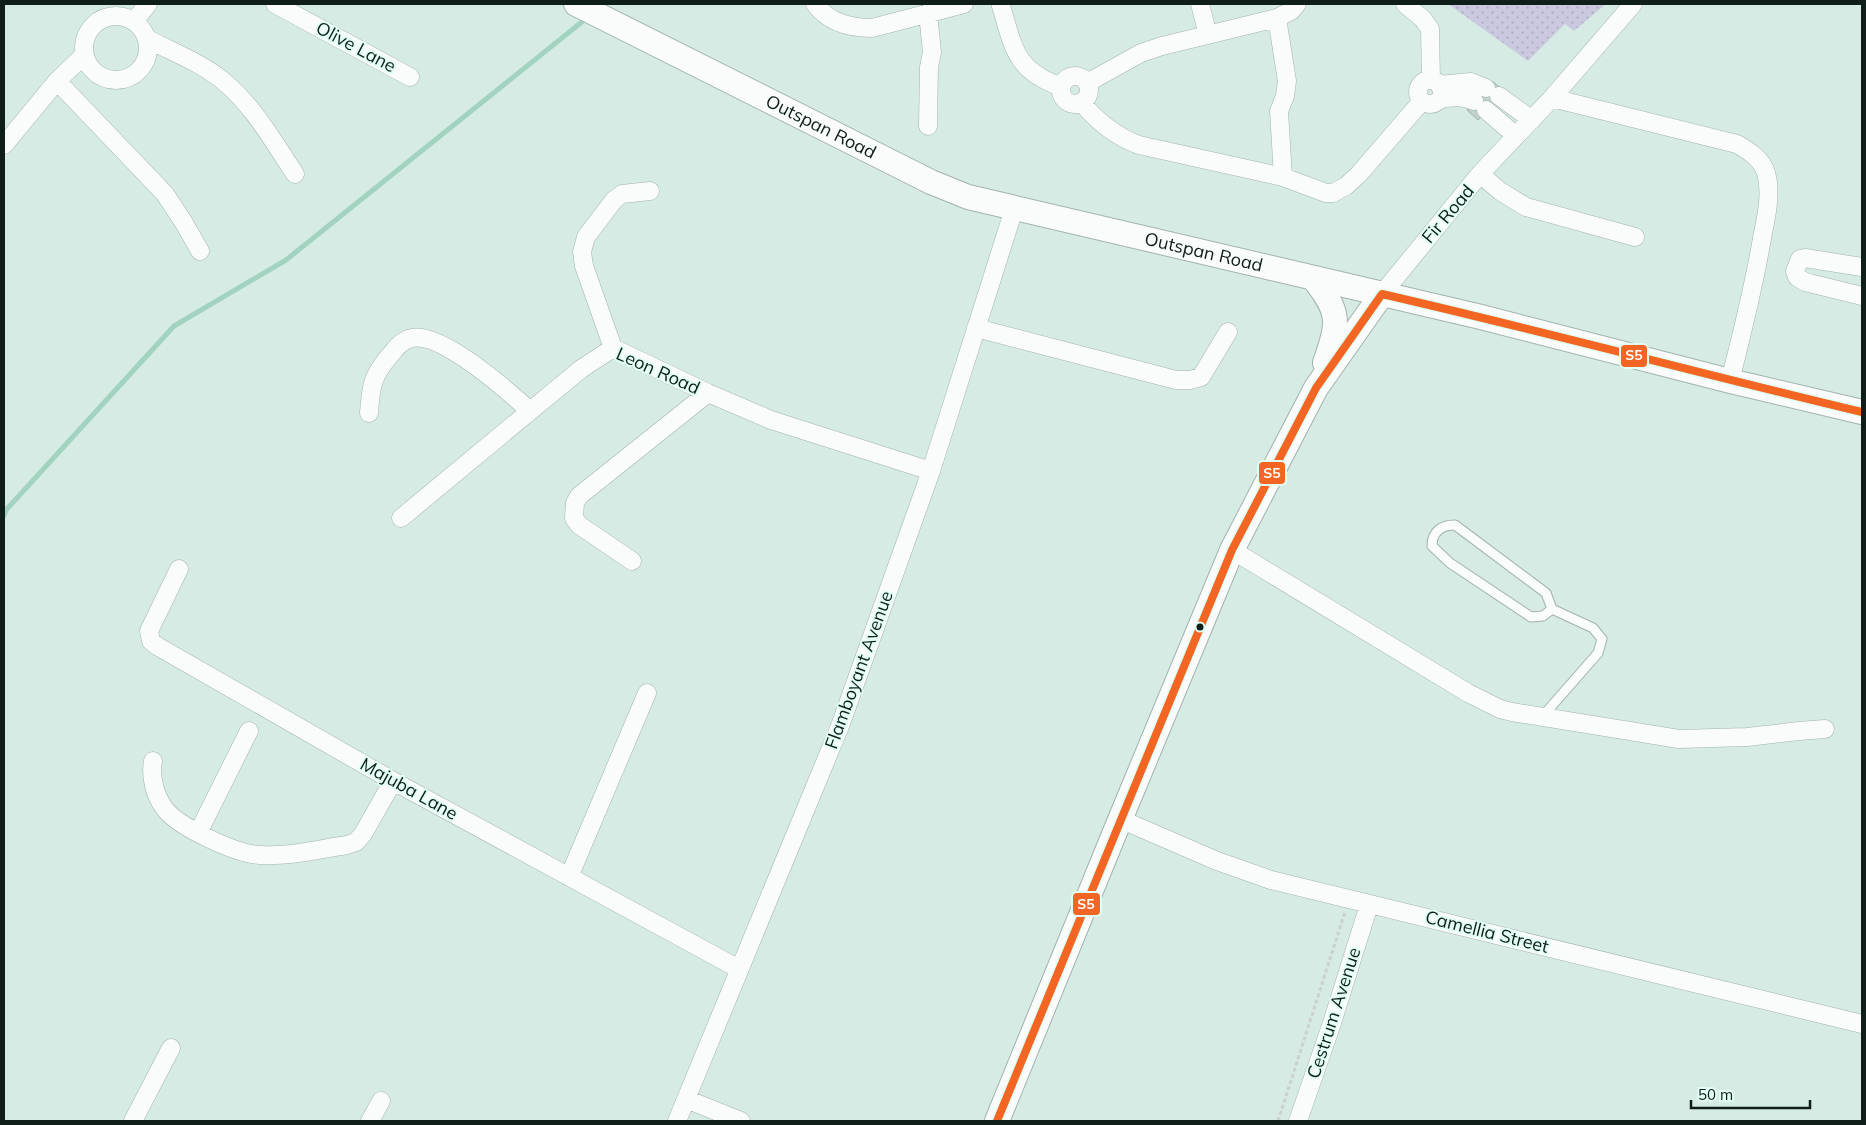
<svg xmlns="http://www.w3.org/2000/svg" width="1866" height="1125" viewBox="0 0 1866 1125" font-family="Mulish,sans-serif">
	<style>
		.green { fill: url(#green-dots) }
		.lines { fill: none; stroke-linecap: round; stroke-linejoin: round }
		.stream { stroke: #a2d3c1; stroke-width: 5 }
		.building { fill: #c1d1cb; stroke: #a1b0aa }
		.lane-casing { stroke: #a2b2ad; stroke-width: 11 }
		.street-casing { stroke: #a2b2ad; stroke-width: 19 }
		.secondary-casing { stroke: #a2b2ad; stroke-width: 26 }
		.path { stroke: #cad1ce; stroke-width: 3; stroke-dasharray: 4 2.5; stroke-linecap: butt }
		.lane { stroke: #f9fcfb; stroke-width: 9 }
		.street { stroke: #f9fcfb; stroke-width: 18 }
		.secondary { stroke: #f9fcfb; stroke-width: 24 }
		.bus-1-casing { stroke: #e1fef3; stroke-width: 11 }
		.bus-1 { stroke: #f26522; stroke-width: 8 }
		.bus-dot { fill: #101e19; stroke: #e1fef3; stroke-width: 2 }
		.labels { text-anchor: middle; stroke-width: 4; stroke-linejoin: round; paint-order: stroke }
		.street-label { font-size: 18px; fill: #101e19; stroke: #e1fef3 }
		.line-badge { stroke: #e1fef3; stroke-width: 2 }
		.badge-label { font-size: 14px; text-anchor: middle; font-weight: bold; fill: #fff }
	</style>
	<defs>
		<pattern id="green-dots" width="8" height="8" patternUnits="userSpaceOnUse" patternTransform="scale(1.25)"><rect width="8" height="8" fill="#cbc9e0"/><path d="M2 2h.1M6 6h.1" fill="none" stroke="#adacc0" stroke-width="1.8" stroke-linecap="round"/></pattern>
	</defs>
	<rect width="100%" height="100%" fill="#d6ebe3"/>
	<path class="green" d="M1448 4H1606L1574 31 1565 24 1528 61Z"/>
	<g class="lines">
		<path class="stream" d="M4 516 6 510 174 326 286 260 588 17"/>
	</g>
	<path class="building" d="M1492 81 1504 91 1478 120 1467 110Z"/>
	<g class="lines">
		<g class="lane-casing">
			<path id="lane" d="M1542 717 1598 653 1602 639 1593 628 1552 609 1546 593 1455 525C1442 525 1432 531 1432 546L1450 563 1531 617 1543 616 1552 609"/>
		</g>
		<g class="street-casing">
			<path id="street" d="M275 4 410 77
				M815 4C828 22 849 28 872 28L964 4
				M1200 4 1208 35
				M1405 4 1423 19 1430 29 1431 80
				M1001 6C1014 49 1015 70 1061 87
				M928 13 932 52 929 67 928 126
				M84 48a32 32 0 1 1 64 0a32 32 0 1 1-64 0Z
				M1277 18 1287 81 1285 96 1279 111 1283 177
				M134 21 148 4
				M148 39C172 52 200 62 222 80 253 105 273 141 295 174
				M1061 90a14 14 0 1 1 28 0a14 14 0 1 1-28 0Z
				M1418 92a12 12 0 1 1 24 0a12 12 0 1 1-24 0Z
				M57 81 165 194 184 223 200 251
				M1087 83 1141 53 1162 46 1277 18 1291 11 1297 4
				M1439 85 1471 82 1486 88
				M1499 96 1532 120
				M1552 98 1737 144C1749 151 1762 159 1766 173 1772 193 1766 218 1762 238 1754 286 1742 334 1730 381
				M1440 99C1453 97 1462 96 1474 101
				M1082 103C1097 121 1117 137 1139 145L1283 177 1326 193H1333L1346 186 1359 174 1422 101
				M1486 110 1516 136
				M4 145 57 81 84 55
				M1480 174 1500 191 1526 207 1635 237
				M1862 267 1805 258 1800 259 1795 271 1797 277 1805 282 1862 296
				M1382 294 1480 174 1552 98 1633 4
				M976 328 1176 380H1190L1201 377 1228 332
				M613 348 584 266 582 252 586 237 614 200 622 194 650 191
				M369 413C371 385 372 376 391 354 397 347 402 340 412 338 442 332 508 391 530 411
				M401 518 581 369 613 348 708 393 771 420 931 471
				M1232 550 1468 693 1500 709 1512 712 1679 739 1747 737 1799 731 1825 729
				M632 561 579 525 574 518 575 503 579 496 708 393
				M179 569 149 631 151 641 157 646 393 781 739 969
				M153 761C150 777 155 795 164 808 178 827 236 854 260 855 289 857 319 849 347 845L356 842 363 834 393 781
				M1120 819 1217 861 1271 880 1862 1024
				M198 833 249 731
				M569 877 647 693
				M686 1099 741 1121
				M133 1121 171 1048
				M370 1121 381 1101
				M677 1121 840 726 931 471 1014 209
				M1298 1121 1331 1026 1369 905"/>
		</g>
		<g class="secondary-casing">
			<g id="secondary">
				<path id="s1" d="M576 4 931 182 968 197 1481 317 1730 381 1862 412"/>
				<path d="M1313 278C1341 313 1339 322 1325 363"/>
				<path d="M997 1121 1117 827 1232 550 1316 388 1382 294"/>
			</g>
		</g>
		<path class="path" d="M1278 1121 1345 912"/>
		<use href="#lane" class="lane"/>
		<use href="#street" class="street"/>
		<use href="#secondary" class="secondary"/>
		<g class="bus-1-casing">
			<path id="bus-1" d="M997 1121 1232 550 1316 388 1382 294C1543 331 1702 374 1862 412"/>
		</g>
		<use href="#bus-1" class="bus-1"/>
	</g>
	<circle class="bus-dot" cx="1200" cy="627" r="4.5"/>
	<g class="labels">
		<g class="street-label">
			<text transform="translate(356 47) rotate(28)" y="6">Olive Lane</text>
			<text dy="6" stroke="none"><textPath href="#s1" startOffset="274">Outspan Road</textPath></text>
			<text transform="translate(1448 214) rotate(-50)" y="6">Fir Road</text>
			<text dy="6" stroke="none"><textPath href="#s1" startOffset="679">Outspan Road</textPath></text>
			<text transform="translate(658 371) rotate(24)" y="6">Leon Road</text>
			<text transform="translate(859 670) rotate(-70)" y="6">Flamboyant Avenue</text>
			<text transform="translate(409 789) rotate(29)" y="6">Majuba Lane</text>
			<text transform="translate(1487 932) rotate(14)" y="6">Camellia Street</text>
			<text transform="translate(1334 1013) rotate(-72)" y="6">Cestrum Avenue</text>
		</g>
	</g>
	<g class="line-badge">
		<rect x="1620" y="344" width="28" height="24" rx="5" fill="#f26522"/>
		<rect x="1258" y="461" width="28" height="24" rx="5" fill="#f26522"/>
		<rect x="1072" y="892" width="29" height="24" rx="5" fill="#f26522"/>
	</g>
	<g class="badge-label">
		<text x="1634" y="360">S5</text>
		<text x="1272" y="478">S5</text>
		<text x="1086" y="909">S5</text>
	</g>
	<rect width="1866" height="1125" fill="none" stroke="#101e19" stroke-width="10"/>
	<path d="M1691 1100v8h119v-8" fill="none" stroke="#101e19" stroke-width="2.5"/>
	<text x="1698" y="1100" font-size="15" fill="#101e19" stroke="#e1fef3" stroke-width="4" paint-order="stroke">50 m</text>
</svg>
